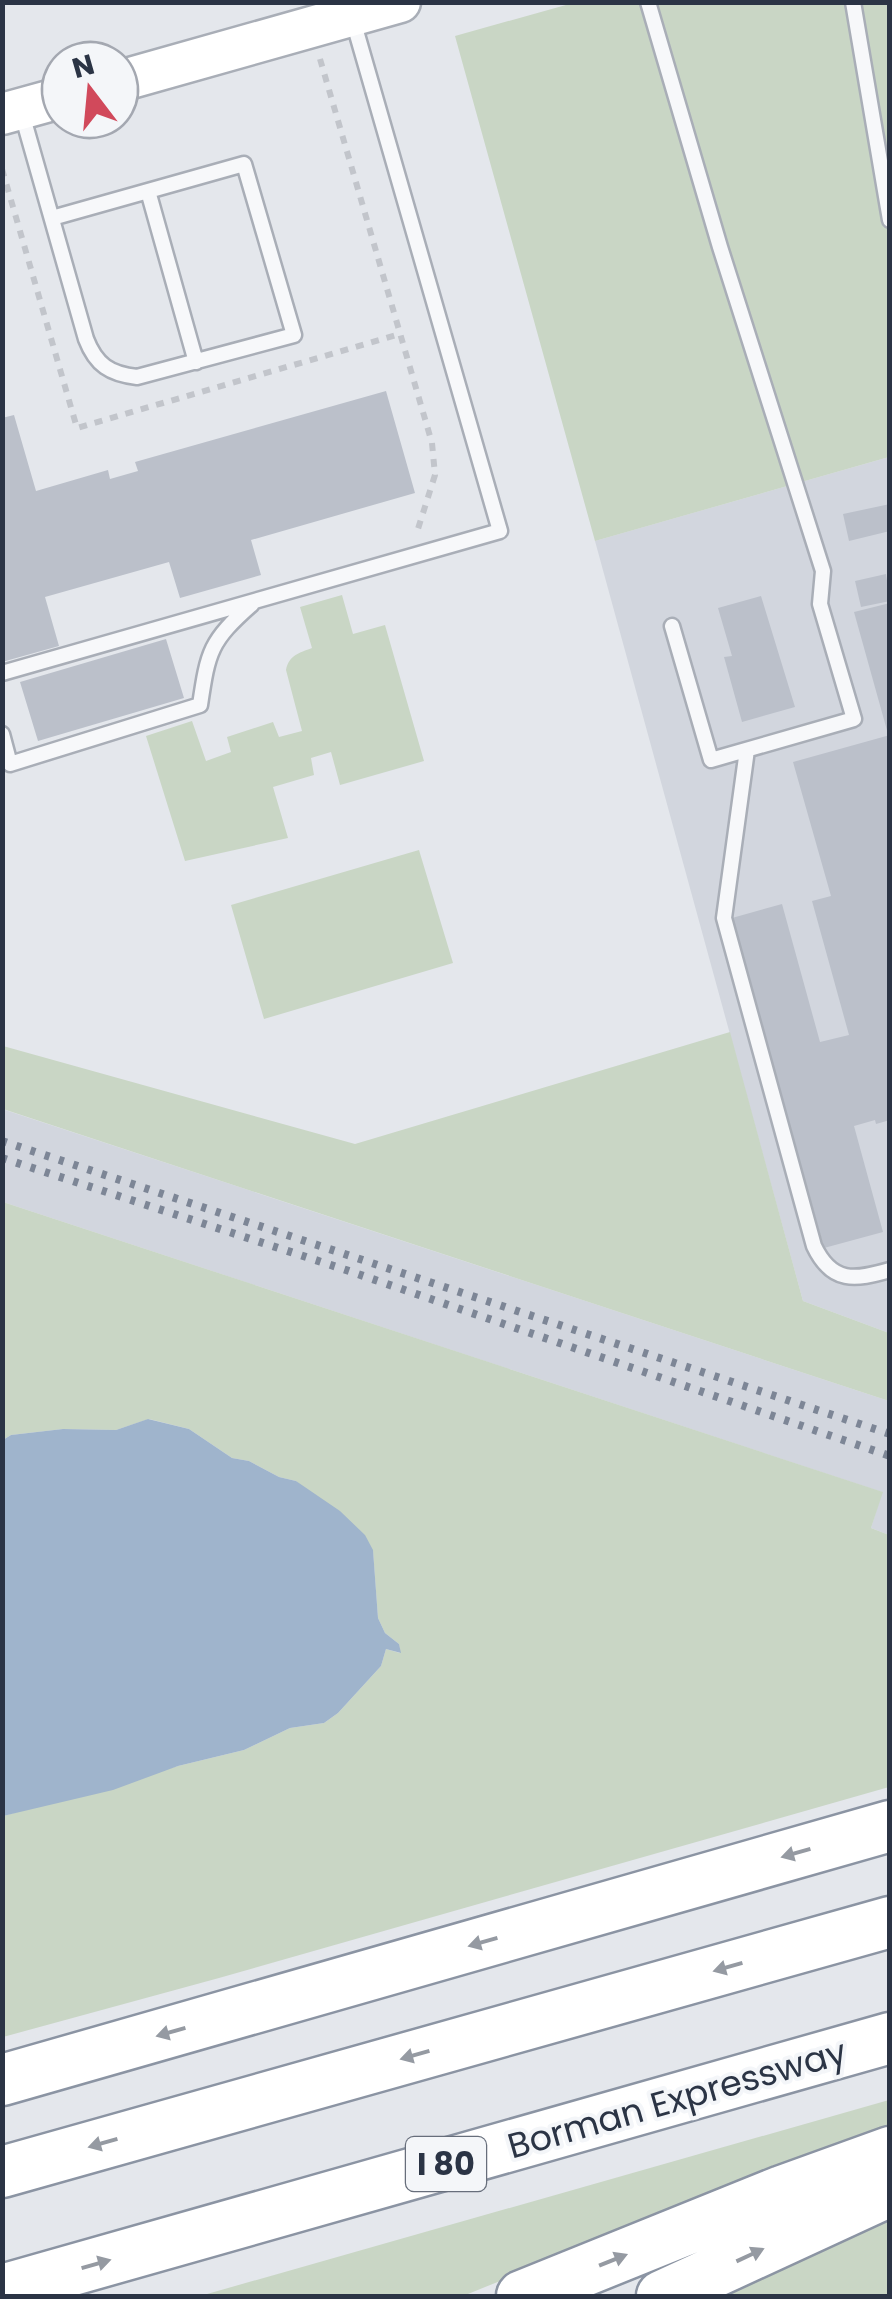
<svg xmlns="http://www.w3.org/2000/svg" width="892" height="2299" viewBox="0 0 892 2299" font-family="Poppins,sans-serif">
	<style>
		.built { fill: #d2d6de }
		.green { fill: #c9d6c5 }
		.water { fill: #9fb4cc }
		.building { fill: #bbc0ca }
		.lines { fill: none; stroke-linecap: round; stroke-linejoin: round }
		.lane-casing { stroke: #a9aeb7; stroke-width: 19 }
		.secondary-casing { stroke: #a9aeb7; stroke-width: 45 }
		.highway-casing { stroke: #8b94a3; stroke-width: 55 }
		.path { stroke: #c2c5cb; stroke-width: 6; stroke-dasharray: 8 8; stroke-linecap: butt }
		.lane { stroke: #f7f8fa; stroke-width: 14 }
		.secondary { stroke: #fff; stroke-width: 40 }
		.highway { stroke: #fff; stroke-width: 50 }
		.rail { stroke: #7d8696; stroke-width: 8; stroke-dasharray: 5 10; stroke-linecap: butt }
		.oneway { fill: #959aa2 }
		.labels { text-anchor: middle; stroke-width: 8; stroke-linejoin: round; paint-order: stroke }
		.shield { fill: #f4f6f9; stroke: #676e7b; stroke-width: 2.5 }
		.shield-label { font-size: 32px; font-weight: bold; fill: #2b3445 }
		.street-label { font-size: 35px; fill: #2b3445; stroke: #f4f6f9 }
	</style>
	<rect width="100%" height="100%" fill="#e4e7ec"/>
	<path class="built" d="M889 457V1333L803 1301 595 541Z
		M2 1109 889 1401V1535L871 1528 882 1492 3 1202Z"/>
	<path class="green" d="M573 3H889V457L595 541 455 36Z
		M342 595 353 634 385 625 424 761 340 785 331 752 311 758 314 775 273 787 288 838 185 861 146 736 192 721 206 761 231 752 227 737 273 722 279 737 302 731 286 670C289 655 299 653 312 648L300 607Z
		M419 850 453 963 264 1019 231 905Z
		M730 1032 803 1301 889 1333V1401L3 1109V1046L355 1144Z
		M3 1202 883 1492 871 1528 889 1535V1787L219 1978 3 2037V1816L178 1766 244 1750 290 1728 324 1723 338 1713 381 1666 386 1649 400 1653 399 1644 385 1633 378 1618 373 1551 296 1481 279 1477 249 1461 232 1458 189 1429 149 1419 116 1430 63 1429 11 1435 3 1440Z
		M889 2100V2126L810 2155 463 2296H200Z
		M889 2220V2296H727L830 2246Z"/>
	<path class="water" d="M148 1419 189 1429 232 1458 249 1461 279 1477 296 1481 340 1511 365 1535 373 1550 378 1618 385 1633 399 1644 401 1653 386 1649 381 1666 338 1713 324 1723 290 1728 244 1750 178 1766 113 1790 3 1816V1440L11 1435 63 1429 116 1430Z"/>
	<path class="building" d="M386 391 415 493 251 540 261 575 180 598 169 562 45 597 59 646 2 662V418L14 415 36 491 108 470 110 479 138 471 135 462Z
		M890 504V531L849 541 843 514Z
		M886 574 890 601 861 607 855 581Z
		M761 596 795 707 742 722 724 657 732 656 718 608Z
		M890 603V734H888L854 612Z
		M166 639 184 698 38 741 20 682Z
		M890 735V1120L876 1124 875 1120 854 1126 883 1232 824 1248 732 918 782 904 820 1042 849 1035 812 901 831 896 793 762Z"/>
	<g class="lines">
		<g class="lane-casing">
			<path id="lane" d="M648 2 720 247 823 571 820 604 854 719 711 760 672 626
				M853 2 890 220
				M22 114 86 339C96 365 110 374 137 377L294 335 244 164 52 218
				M148 191 196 362
				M2 673 500 531 352 17
				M2 734 10 764 200 705C208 651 210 641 252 604
				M747 750 724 918 814 1246C832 1284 855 1280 890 1270"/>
		</g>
		<g class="secondary-casing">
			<path id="secondary" d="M120 81 400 2
				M2 114 60 98"/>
		</g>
		<g class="highway-casing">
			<path id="highway" d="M2 2080 890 1826
				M2 2172 890 1922
				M2 2290 890 2038
				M522 2296 782 2191 890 2152
				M662 2296 890 2191"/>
		</g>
		<path class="path" d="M320 59 432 443 435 475 417 532
			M2 169 77 428 400 334"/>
		<use href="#lane" class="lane"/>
		<use href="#secondary" class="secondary"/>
		<use href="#highway" class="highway"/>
		<path class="rail" d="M2 1141 890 1434
			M2 1158 346 1270 890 1456"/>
	</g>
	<defs><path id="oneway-solid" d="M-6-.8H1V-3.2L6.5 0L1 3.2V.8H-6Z" transform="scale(2.5)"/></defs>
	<g class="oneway">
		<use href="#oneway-solid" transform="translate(796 1853) rotate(164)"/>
		<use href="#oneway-solid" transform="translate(483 1942) rotate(164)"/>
		<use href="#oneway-solid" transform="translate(728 1967) rotate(164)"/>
		<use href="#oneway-solid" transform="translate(171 2032) rotate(164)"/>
		<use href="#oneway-solid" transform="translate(415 2055) rotate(164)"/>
		<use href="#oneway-solid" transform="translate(103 2143) rotate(164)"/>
		<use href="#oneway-solid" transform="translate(750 2255) rotate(-25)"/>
		<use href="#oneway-solid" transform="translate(613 2260) rotate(-22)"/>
		<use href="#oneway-solid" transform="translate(96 2264) rotate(-16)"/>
	</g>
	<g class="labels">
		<rect class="shield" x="406" y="2137" width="80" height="54" rx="8"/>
		<g class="shield-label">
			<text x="446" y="2175">I 80</text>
		</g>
		<g class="street-label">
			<text transform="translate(677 2099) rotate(-16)" y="12">Borman Expressway</text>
		</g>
	</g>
	<rect width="892" height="2299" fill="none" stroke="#2b3445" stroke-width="10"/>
	<g transform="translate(90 90) rotate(344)"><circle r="48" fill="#f4f6f9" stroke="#a4a8b1" stroke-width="2.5"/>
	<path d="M0-8L18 38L0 25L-18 38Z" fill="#d1495b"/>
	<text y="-15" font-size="28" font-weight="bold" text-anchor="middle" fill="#2b3445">N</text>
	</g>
</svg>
